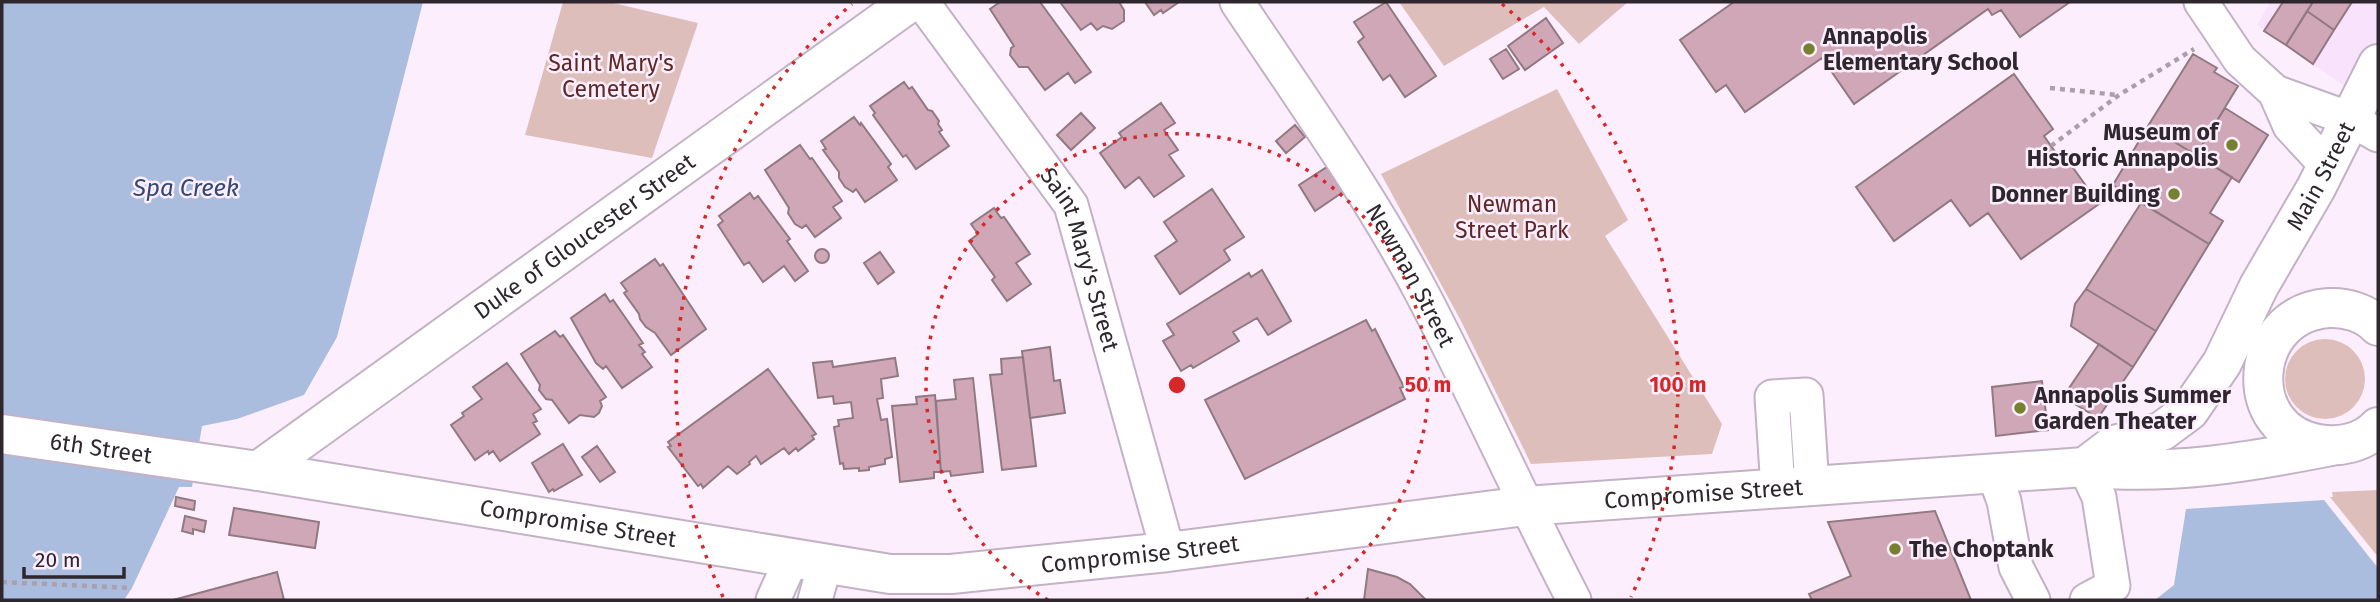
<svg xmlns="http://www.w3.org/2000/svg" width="2380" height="602" viewBox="0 0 2380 602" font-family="'Fira Sans',sans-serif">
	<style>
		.built { fill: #f9e2fc }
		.green { fill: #debeba }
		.water { fill: #aabddf }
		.building { fill: #d0a7b6; stroke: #917982; stroke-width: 2 }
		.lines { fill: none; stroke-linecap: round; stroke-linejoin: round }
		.minor-casing { stroke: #c3b2c5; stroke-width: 37 }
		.major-casing { stroke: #c3b2c5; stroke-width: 42 }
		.path { stroke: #ab9fac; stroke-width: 4.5; stroke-dasharray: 5 5; stroke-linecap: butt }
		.minor { stroke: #fff; stroke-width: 33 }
		.major { stroke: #fff; stroke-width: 38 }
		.ring { fill: none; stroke: #d62828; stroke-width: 3.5; stroke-dasharray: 3.5 7 }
		.poi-dot { fill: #75812e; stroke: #fdeefe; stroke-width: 2.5 }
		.labels { text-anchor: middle; stroke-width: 5; stroke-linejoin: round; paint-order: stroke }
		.poi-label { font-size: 23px; font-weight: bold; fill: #2e272e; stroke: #fdeefe; text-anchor: start }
		.park-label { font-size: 23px; fill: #602825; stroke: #fdeefe }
		.street-label { font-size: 23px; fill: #2e272e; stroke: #fdeefe }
		.water-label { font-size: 24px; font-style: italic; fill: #304976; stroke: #fdeefe }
		.centre { fill: #d62828; stroke: #fdeefe; stroke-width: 3.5 }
		.ring-label { font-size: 21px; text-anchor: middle; font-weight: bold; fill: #d62828; stroke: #fdeefe; stroke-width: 5; stroke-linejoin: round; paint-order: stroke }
	</style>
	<rect width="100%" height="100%" fill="#fdeefe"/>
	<path class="built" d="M2270 2H2378V44L2351 91 2257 25Z"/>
	<path class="green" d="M563 2H609L698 23 652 158 525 135Z
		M1399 2H1628L1579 44 1544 7 1444 66Z
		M1557 89 1628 220 1605 236 1722 424 1712 454 1531 464 1461 321 1381 174Z
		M2285 379a40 40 0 1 1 80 0a40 40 0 1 1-80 0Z
		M2378 490V557L2330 497H2333L2332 492Z"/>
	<path class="water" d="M2 2H423L337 337 304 395 237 419 202 426 192 487H179L132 588 124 600H2Z
		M2324 500 2378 568V600H2155L2174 585 2186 509Z"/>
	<path class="building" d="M1000 2H1040L1091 72 1075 83 1068 73 1045 90 1028 67H1019L1010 55 1011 48 1014 46 990 9Z
		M1060 2H1119L1124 10V21L1112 29 1103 26 1097 30 1091 23 1081 30Z
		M1145 2H1179L1163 13 1161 10 1154 15Z
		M1386 2 1436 76 1405 97 1390 75 1383 80 1358 42 1364 37 1354 22Z
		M1734 2H2070L2020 37 2001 10 1992 15 1988 9 1854 104 1822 58 1745 112 1726 85 1716 92 1680 40Z
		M2283 2H2313L2286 45 2264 31Z
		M2313 2H2352L2334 30 2307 11Z
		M2307 11 2334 30 2313 64 2286 45Z
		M1546 18 1563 43 1525 70 1508 46Z
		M1506 49 1519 69 1503 79 1490 59Z
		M2193 54 2217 68 2214 72 2238 86 2196 155 2148 126Z
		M2014 74 2053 129 2044 136 2061 160 2066 158 2099 204 2021 259 1988 213 1970 226 1951 200 1894 241 1856 187Z
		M904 82 909 89 912 87 928 110 932 111 939 121 938 124 942 130 939 132 949 146 916 169 906 155 903 157 873 115 875 113 870 106Z
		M1161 103 1175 123 1164 130 1178 150 1169 155 1184 176 1154 197 1139 177 1125 188 1100 153 1122 137 1119 133Z
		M2225 108 2268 135 2239 182 2196 155Z
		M1081 113 1095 128 1071 150 1057 135Z
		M854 117 860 125 861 123 891 164 888 167 897 180 865 202 856 189 853 192 845 187 839 178V172L823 150 826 149 821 141Z
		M1295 125 1305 137 1286 153 1276 141Z
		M2148 126 2232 177 2210 213 2223 221 2209 244 2113 185Z
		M800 145 810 159 812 158 842 201 833 207 841 218 815 237 806 225 802 228 795 224 788 213 789 208 765 170Z
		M1327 167 1343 192 1315 211 1299 185Z
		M1212 189 1244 237 1224 250 1230 260 1180 294 1155 256 1177 241 1164 222Z
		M750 193 754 199 758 196 790 239 787 241 808 271 795 281 784 266 763 282 749 262 744 265 718 225 723 221 719 216Z
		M2141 203 2209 244 2156 331 2086 289Z
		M994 208 1001 218 1004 217 1030 254 1016 263 1031 284 1007 301 992 280 995 277 969 241 978 234 971 224Z
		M815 256a7 7 0 1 1 14 0a7 7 0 1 1-14 0Z
		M880 252 894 272 878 284 864 263Z
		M655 259 660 266 663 264 706 329 671 355 655 333 646 327 640 319 639 314 624 293 627 291 621 283Z
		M1262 270 1291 321 1268 335 1257 318 1233 332 1239 341 1193 368 1191 365 1181 371 1163 341 1174 335 1167 324 1249 273 1251 277Z
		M2086 289 2156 331 2133 367 2071 326 2075 304Z
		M605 294 610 302 613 300 643 343 639 345 645 352 642 354 652 367 622 388 606 366 603 369 596 363 571 318Z
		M1366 320 1372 331 1375 329 1404 387 1400 388 1405 399 1245 479 1205 400Z
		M555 331 560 337 563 335 606 397 600 401 602 406 599 413 594 417 580 415 569 423 552 400 546 399 539 390 540 385 521 354Z
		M2099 344 2133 367 2098 418 2063 397Z
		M1050 347 1054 381 1060 380 1065 413 1030 418 1022 351Z
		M1023 357 1036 466 1002 470 990 375 1002 374 1001 359Z
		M895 358 898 376 881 379 883 398 877 399 881 420 887 419 892 457 885 459V464L869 467V470L859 471V468L844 469 843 463 840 464 834 427 839 426 838 420 853 418 851 402 834 404 833 396 818 398 813 363 832 361 833 367Z
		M507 363 541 409 533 414 537 421 533 423 540 434 500 461 493 451 489 454 488 451 475 460 451 425 464 416 462 413 482 399 473 387Z
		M768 369 816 434 812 436 814 439 798 451 796 448 789 454 784 448 761 464 756 456 749 462 750 464 737 474 728 466 703 488 701 484 698 486 668 447 671 446 668 442Z
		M973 378 983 472 951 476 950 471 941 472 936 401 956 399 954 380Z
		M2042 381 2048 430 1996 436 1992 387Z
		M935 395 941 472H934V478L900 482 892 406 917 404 916 397Z
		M563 444 582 475 554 491 553 489 549 492 532 463Z
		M597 446 615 472 600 482 582 457Z
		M176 497 195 501 194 510 175 506Z
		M234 508 319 522 315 548 229 535Z
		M1935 511 1971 600H1812L1809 594 1851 576 1828 522Z
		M185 516 206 521 204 532 193 529V534L182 531Z
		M1368 569 1397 577 1410 584 1426 600H1364Z
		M277 572 284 600H173Z"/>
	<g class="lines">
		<g class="minor-casing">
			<g id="minor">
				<path id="s1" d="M922 2 1071 205 1168 552"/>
				<path id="s2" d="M1237 2C1301 98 1370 194 1424 297 1476 397 1522 500 1574 600"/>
				<path d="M2201 2 2240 60 2275 92 2290 126 2327 166"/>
				<path d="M2275 92 2350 119 2378 135"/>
				<path d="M2085 467 2099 497 2113 586 2087 600"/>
				<path d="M1994 474 2004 501 2016 567 2033 600"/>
				<path d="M1778 489 1772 397 1806 395 1812 487"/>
				<path d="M773 600 792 558"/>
				<path d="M815 600 825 564"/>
			</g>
		</g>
		<g class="major-casing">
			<g id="major">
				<path d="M2378 326C2366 313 2346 307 2329 308 2248 313 2239 430 2318 444 2339 448 2363 443 2378 427"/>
				<path id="s3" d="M2 434 258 471 890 574H951L1168 552 1525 506 2085 467C2168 476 2250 462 2331 446"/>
				<path id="s4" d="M2085 467 2114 445 2143 438 2162 431 2189 411 2222 363 2259 286 2316 188 2378 64"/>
				<path id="s5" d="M258 471 910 2"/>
			</g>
		</g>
		<path class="path" d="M2050 88 2118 95
			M2051 146 2119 95 2194 49
			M2 582 132 588"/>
		<use href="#minor" class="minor"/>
		<use href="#major" class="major"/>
	</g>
	<g class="ring">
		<path d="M1048 600A251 251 0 1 1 1306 600"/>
		<path d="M723 597A501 501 0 0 1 852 4M1502 4A501 501 0 0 1 1631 597"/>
	</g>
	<g class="poi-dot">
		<circle cx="1809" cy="49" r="7"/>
		<circle cx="2232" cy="145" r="7"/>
		<circle cx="2174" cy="194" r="7"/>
		<circle cx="2020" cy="408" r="7"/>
		<circle cx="1895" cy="549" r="7"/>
	</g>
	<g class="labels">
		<g class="poi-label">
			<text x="1823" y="44">Annapolis<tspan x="1823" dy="26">Elementary School</tspan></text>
			<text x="2218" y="140" text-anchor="end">Museum of<tspan x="2218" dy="26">Historic Annapolis</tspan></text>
			<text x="2160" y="202" text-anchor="end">Donner Building</text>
			<text x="2034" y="403">Annapolis Summer<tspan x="2034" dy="26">Garden Theater</tspan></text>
			<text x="1909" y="557">The Choptank</text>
		</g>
		<g class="park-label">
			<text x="611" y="71">Saint Mary's<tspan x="611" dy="26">Cemetery</tspan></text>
			<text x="1512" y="212">Newman<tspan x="1512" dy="26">Street Park</tspan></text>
		</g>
		<g class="street-label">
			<text dy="8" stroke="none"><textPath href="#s4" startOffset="390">Main Street</textPath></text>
			<text dy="8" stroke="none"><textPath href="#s5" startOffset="402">Duke of Gloucester Street</textPath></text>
			<text dy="8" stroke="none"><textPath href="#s1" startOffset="306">Saint Mary's Street</textPath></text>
			<text dy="8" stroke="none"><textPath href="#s2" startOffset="324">Newman Street</textPath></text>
			<text dy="8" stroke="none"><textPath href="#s3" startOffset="100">6th Street</textPath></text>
			<text dy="8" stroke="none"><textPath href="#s3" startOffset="1717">Compromise Street</textPath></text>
			<text dy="8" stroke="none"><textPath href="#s3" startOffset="583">Compromise Street</textPath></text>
			<text dy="8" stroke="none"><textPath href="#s3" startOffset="1150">Compromise Street</textPath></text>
		</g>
		<g class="water-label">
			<text x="186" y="196">Spa Creek</text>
		</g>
	</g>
	<circle cx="1177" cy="385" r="10" class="centre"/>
	<g class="ring-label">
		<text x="1428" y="392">50 m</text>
		<text x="1678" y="392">100 m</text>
	</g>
	<rect width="2380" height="602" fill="none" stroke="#2e272e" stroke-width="7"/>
	<path d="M24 567v10h100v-10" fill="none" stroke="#2e272e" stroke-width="3.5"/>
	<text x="35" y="567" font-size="21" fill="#2e272e" stroke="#fdeefe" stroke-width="5" paint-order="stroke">20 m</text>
</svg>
